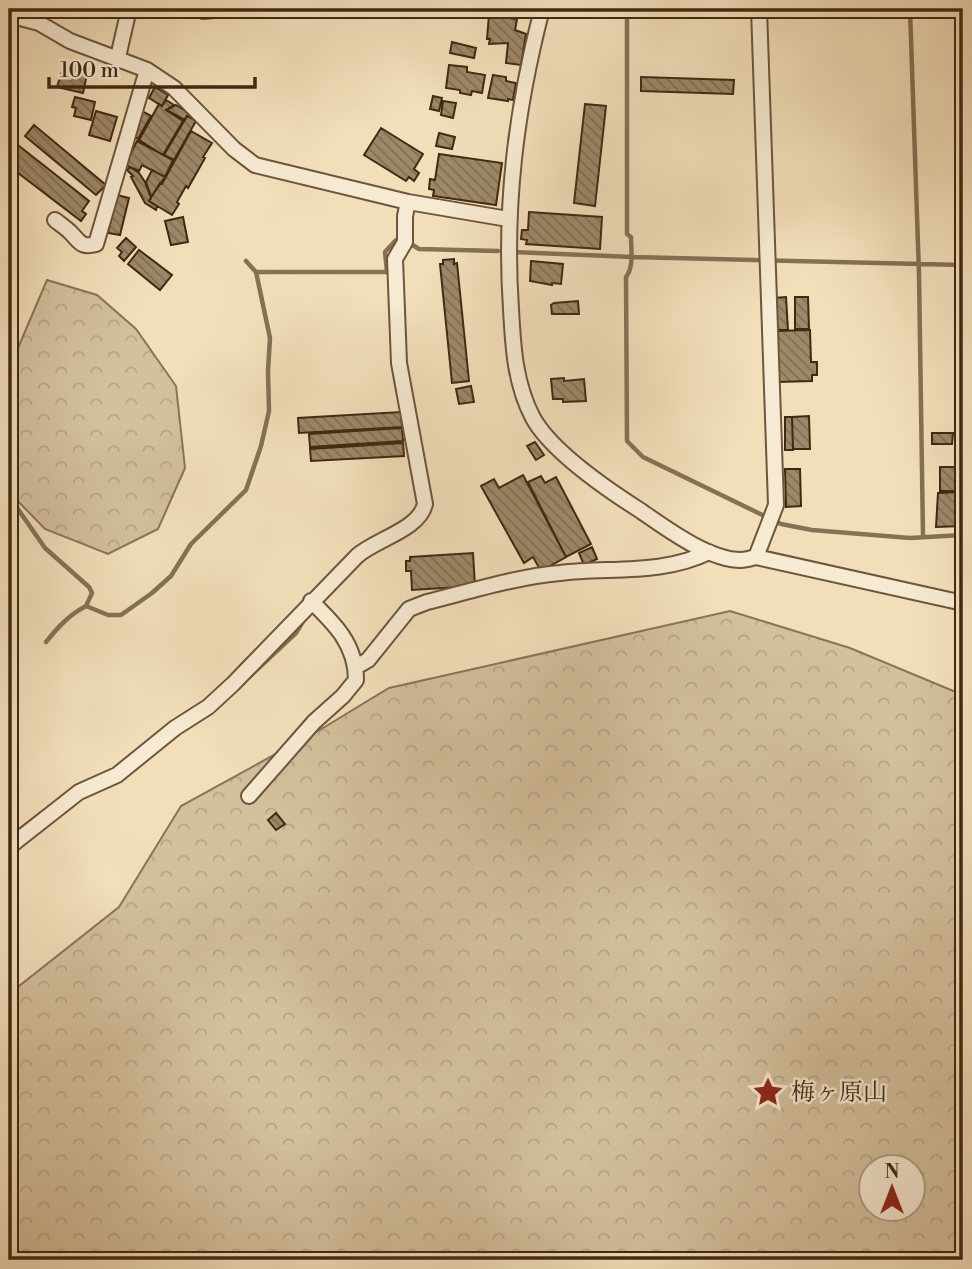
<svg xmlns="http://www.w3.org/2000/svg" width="972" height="1269" viewBox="0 0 972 1269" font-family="'Libre Bodoni','Noto Serif JP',serif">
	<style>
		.forest { fill: url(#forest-crowns); stroke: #8a7458; stroke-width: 2; fill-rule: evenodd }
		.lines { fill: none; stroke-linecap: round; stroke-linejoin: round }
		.stream { stroke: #867155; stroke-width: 4.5 }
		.building { fill: url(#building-back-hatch); stroke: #402912; stroke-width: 2 }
		.minor-casing { stroke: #6c563c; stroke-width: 18 }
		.minor { stroke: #f7ead2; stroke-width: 14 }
		.labels { text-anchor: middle; stroke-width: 5; stroke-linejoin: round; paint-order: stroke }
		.poi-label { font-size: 24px; fill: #402912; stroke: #f7ead2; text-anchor: start }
	</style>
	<defs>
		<pattern id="forest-crowns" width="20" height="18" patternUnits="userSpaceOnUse" patternTransform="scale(1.75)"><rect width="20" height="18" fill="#d4c09d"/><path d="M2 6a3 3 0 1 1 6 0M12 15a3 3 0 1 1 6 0" fill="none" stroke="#b7a586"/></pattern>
		<pattern id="building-back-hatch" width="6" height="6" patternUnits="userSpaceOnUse" patternTransform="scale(1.75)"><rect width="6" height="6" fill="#9d8869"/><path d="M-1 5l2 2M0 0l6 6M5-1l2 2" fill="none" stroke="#816f55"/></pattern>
	</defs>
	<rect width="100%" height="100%" fill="#f2dfba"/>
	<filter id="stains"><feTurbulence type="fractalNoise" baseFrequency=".00286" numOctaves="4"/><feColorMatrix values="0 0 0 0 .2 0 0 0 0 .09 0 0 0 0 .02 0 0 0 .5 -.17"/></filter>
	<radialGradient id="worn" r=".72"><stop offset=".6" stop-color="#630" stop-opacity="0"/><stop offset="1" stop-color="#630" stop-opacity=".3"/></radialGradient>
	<path class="forest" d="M47 280 97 295 136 329 176 386 185 468 158 529 108 554 45 529 9 492V369Z
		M730 611 850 648 963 695V1260H9V994L119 907 181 806 323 728 389 688ZM870 1168H912V1210H870Z"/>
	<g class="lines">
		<path class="stream" d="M627 9V234L631 237C631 250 634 267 626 277L627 441 643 457 781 524 812 530 910 538 963 535
			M910 9 919 274 923 536
			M411 244 419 249 498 251
			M513 252 632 257 963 265
			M246 261 256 272H387L385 252 396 240 402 241
			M9 475 12 482 13 502 45 548 89 587 92 593 86 606
			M46 642C58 627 69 615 86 606L108 615H121L152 593 171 576 191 544 246 490 261 446 269 411 268 371 270 338 256 272
			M249 677 296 633 305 618
			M9 838 44 811"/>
	</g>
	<path class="building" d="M489 15 517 19 515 30 526 34 521 65 506 63 508 43 489 44 490 39H487Z
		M452 42 476 48 474 58 450 53Z
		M73 64 88 69 83 93 57 87 64 65 71 67Z
		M449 65 467 67V72L485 75 482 93 472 91 471 95 460 93V90L446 88Z
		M493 75 506 77V81L516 83 513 100 508 99V101L488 98Z
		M641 77 734 80 733 94 641 91Z
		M155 87 168 95 162 106 149 98Z
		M433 96 442 98 439 111 430 109Z
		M75 97 95 102 91 120 74 116 76 108 72 107Z
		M166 100 174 105 166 110 183 121 163 155 139 140 159 104 162 106Z
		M443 101 456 103 453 118 441 115Z
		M585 104 606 106 595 206 574 203Z
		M176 105 191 114 190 117 187 116 185 120 167 110Z
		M96 111 117 117 110 141 89 135Z
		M142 111 151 116 138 139 134 137Z
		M187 116 196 121 174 160 164 155Z
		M34 125 106 185 96 195 25 136Z
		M381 128 423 154 414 169 419 173 414 181 409 177 406 181 364 155Z
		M191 131 212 143 203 157 205 158 188 188 186 186 177 202 179 204 172 215 149 201 160 183 162 184Z
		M439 133 455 137 452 149 436 146Z
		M9 138 89 201 82 211 86 214 81 221 9 166Z
		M137 141 173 160 165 177 142 165 139 171 125 165Z
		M439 154 502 163 496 205 433 196 434 190 429 189 430 179 435 180Z
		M130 167 139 173 145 182 151 198 149 201 157 206 156 210 145 203 131 177 133 176 127 170Z
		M152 170 165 177 151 197 146 182Z
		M117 195 129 198 120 235 108 233Z
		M529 212 602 217 600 249 526 244 527 240 521 239 522 230H528Z
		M183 217 188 242 171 245 165 221Z
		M126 238 136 247 124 261 119 256 122 252 117 248Z
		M139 250 172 275 160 290 128 264Z
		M454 259V264L457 263 469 381 452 383 440 264H443V260Z
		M531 261 563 264 561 284 552 283V285L530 281Z
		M786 297 788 330H774V298Z
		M795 297H808L809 329H795Z
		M578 301 579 314H552L551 305 554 303Z
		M810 330 811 362H817V375H812V381L777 382 775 331Z
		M564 378V381L584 379 586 401 563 402V399H553L551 379Z
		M471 386 474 402 459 404 456 389Z
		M401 412 402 427 299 433 298 418Z
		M809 416 810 449H793L792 417Z
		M785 417H792L793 450H785Z
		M402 428 403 441 310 447 309 434Z
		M932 433H953L952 444H932Z
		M535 442 544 455 536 460 527 446Z
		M403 443 404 456 311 461 310 449Z
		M940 467H963V491H940Z
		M785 469H800L801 506 786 507Z
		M523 475 566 557 541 571 533 557 524 563 481 486 494 479 499 488Z
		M541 476 545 483 556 477 591 544 566 557 528 482Z
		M963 492V526L936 527 938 493Z
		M592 547 597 559 584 565 579 553Z
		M473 553 475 586 412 590 411 571H406V561H410V557Z
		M276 813 285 824 276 830 268 820Z"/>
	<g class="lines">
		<g class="minor-casing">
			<path id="minor" d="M199 9 203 11 225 9
				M542 9C516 110 504 205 511 309 513 347 515 384 533 418 552 452 608 490 641 511 667 529 709 560 741 560 745 560 752 558 756 557L963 603
				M9 15 39 23 70 41 147 70 174 88 234 149 255 165 408 202 508 219
				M118 57 129 9
				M55 220C60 224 66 228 70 232 80 242 81 248 96 244L147 70
				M756 557 776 505 759 9
				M356 667 368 660 409 609 427 602C471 591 516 577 560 573 609 567 663 575 709 552
				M249 796 314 722 343 696 356 680C356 645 335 624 311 601
				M9 847 79 792 117 775 175 728 208 707 233 684 357 556C376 539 419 530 425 504L399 363 395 259 405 242V216L408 202"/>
		</g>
		<use href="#minor" class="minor"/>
	</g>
	<defs>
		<g id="sight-bare" transform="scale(2.415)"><path d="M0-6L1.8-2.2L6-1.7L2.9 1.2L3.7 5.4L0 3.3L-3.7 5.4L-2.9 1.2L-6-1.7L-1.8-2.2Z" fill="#8f2418" stroke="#f7ead2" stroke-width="2.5" paint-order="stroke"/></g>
	</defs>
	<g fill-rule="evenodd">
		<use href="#sight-bare" x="768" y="1092"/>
	</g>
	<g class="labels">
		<g class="poi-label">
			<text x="791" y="1100">梅ヶ原山</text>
		</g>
	</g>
	<rect width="972" height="1269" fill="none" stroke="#f2dfba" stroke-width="35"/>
	<rect x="10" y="10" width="951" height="1248" fill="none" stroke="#402912" stroke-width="3.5"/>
	<rect x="18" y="18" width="937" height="1234" fill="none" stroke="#402912" stroke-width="2"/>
	<g transform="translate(892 1188)"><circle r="33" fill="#f7ead2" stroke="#ae9d85" stroke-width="2"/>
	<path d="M0-5L12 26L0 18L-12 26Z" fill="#8f2418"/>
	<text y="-10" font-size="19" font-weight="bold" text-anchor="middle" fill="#402912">N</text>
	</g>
	<path d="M49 77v10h206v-10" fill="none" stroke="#402912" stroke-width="3.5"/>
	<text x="60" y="77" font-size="21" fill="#402912" stroke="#f7ead2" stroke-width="5" paint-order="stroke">100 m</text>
	<rect width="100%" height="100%" filter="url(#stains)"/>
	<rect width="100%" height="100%" fill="url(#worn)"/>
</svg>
